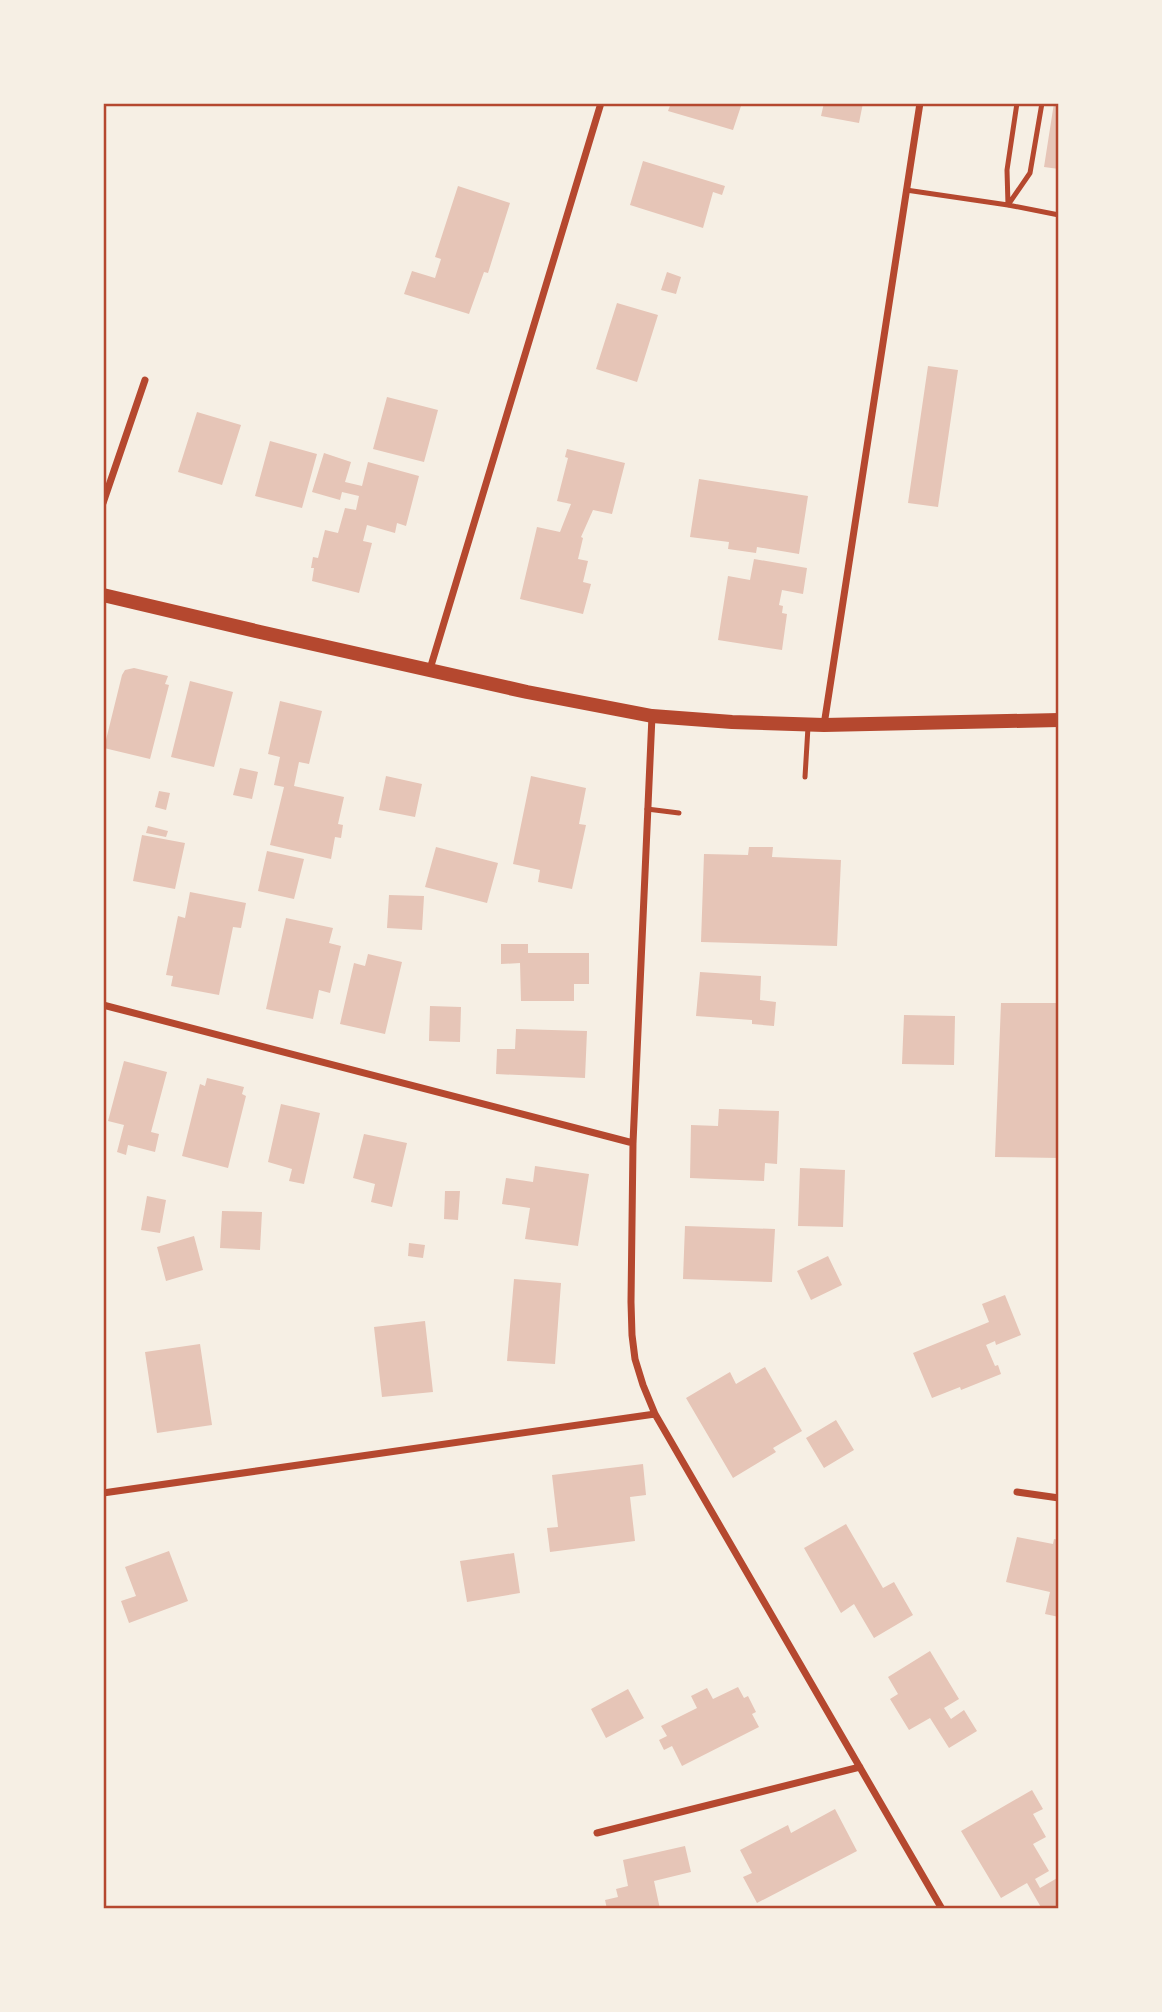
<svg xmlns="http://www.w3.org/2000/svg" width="1162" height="2012" viewBox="0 0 1162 2012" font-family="'Noto Serif',serif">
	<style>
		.building { fill: #e6c5b7 }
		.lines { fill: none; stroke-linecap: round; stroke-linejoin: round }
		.service { stroke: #b5482f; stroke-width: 5 }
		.minor { stroke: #b5482f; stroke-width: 7 }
		.secondary { stroke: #b5482f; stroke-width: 14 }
		.neatline { fill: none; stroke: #b5482f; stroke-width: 2.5 }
	</style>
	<rect width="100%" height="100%" fill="#f6efe4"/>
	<path class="building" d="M671 103H742L733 130 668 111Z
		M824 103H863L859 123 821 116Z
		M1054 103H1059V169L1044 167Z
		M643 161 725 186 722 195 713 192 703 228 630 205Z
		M458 186 510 203 488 273 484 272 469 314 404 294 412 271 435 278 441 259 435 257Z
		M667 272 681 277 676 294 661 290Z
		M617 303 658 315 637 382 596 369Z
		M928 366 958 370 938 507 908 503Z
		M387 397 438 410 424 462 373 449Z
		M197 412 241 425 222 485 178 472Z
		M270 441 317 454 302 508 255 496Z
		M567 449 625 463 612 514 593 510 581 537 583 538 578 559 588 561 583 582 591 584 583 614 520 599 537 527 560 532 571 504 557 501 568 458 565 457Z
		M324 453 351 462 345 482 362 486 368 462 419 476 406 526 397 523 395 533 367 525 363 541 372 543 359 593 312 581 314 568H311L313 557 318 558 325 530 338 533 345 508 356 510 359 496 342 492 340 500 312 492Z
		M699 479 808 496 799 554 757 547 756 553 728 549 729 542 690 537Z
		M754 559 807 568 803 594 782 590 779 605 783 606 782 613 787 614 782 650 718 640 728 576 750 580Z
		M134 668 168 676 165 684 169 685 150 759 104 748 122 675 125 670Z
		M190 681 233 692 214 767 171 757Z
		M280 701 322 711 309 764 299 762 294 786 344 797 338 824 343 825 341 838 335 837 331 859 270 845 284 787 274 785 280 757 268 754Z
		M240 768 258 772 252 799 233 795Z
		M386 776 422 784 415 817 379 810Z
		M531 776 586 788 579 824 586 825 572 889 538 882 540 870 513 864Z
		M159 791 170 793 166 810 155 807Z
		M148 826 168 831 166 837 146 833Z
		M142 835 185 843 175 889 133 881Z
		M436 847 498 863 487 903 425 887Z
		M749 847H773L772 857 841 860 837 946 701 942 704 854 748 855Z
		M267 851 304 859 294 899 258 891Z
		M190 892 246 903 241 928 233 927 219 995 171 986 173 976 166 975 178 916 185 918Z
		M389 895 424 896 422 930 387 928Z
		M286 918 333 928 329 943 341 946 330 993 319 990 313 1019 266 1009Z
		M501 944H528V953H589V984H574V1001H521L520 963 501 964Z
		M368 954 402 962 385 1034 340 1024 354 963 365 966Z
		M700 972 761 976 760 1000 776 1002 774 1026 752 1024V1020L696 1016Z
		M1001 1003H1059V1158L995 1157Z
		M430 1006 461 1007 460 1042 429 1041Z
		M904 1015 955 1016 954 1065 902 1064Z
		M516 1029 587 1031 585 1078 496 1074 497 1049H515Z
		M124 1061 167 1072 151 1132 159 1134 155 1152 128 1145 126 1155 117 1152 124 1125 108 1121Z
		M207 1078 244 1087 242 1094 246 1096 228 1168 182 1156 200 1084 205 1086Z
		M281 1104 320 1113 304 1184 289 1181 292 1169 268 1162Z
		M719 1109 779 1111 777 1164 765 1163 764 1181 690 1178 691 1125 718 1126Z
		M364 1134 407 1143 392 1207 371 1202 375 1184 353 1178Z
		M535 1166 589 1174 578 1246 525 1239 530 1208 502 1204 506 1178 533 1182Z
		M800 1168 845 1170 843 1227 798 1226Z
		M445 1191H460L458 1220 444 1219Z
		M147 1196 166 1200 160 1233 141 1230Z
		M222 1211 262 1212 260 1250 220 1248Z
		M685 1226 775 1229 772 1282 683 1279Z
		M194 1236 203 1270 166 1281 157 1247Z
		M409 1243 425 1245 423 1258 408 1256Z
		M828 1256 842 1285 811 1300 797 1271Z
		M514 1279 561 1283 555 1364 507 1361Z
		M1005 1295 1021 1335 996 1345 995 1341 986 1345 995 1366 998 1365 1001 1374 961 1390 960 1387 932 1398 913 1353 989 1322 982 1304Z
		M425 1321 433 1392 382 1397 374 1327Z
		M200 1344 212 1425 157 1433 145 1352Z
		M765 1367 802 1431 773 1448 776 1452 733 1478 686 1398 730 1372 736 1384Z
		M836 1420 854 1450 824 1468 806 1438Z
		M643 1464 646 1495 630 1497 635 1541 550 1552 547 1528 558 1527 552 1475Z
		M846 1524 883 1588 894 1582 913 1615 874 1638 854 1604 841 1613 804 1548Z
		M1017 1537 1053 1544 1054 1539 1059 1540V1617L1045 1614 1050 1592 1006 1582Z
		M169 1551 188 1601 129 1623 121 1601 136 1596 125 1567Z
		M514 1553 520 1593 467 1602 460 1561Z
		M930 1651 959 1699 944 1708 951 1719 964 1710 977 1731 949 1748 930 1718 909 1730 890 1699 898 1694 888 1677Z
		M738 1687 744 1698 748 1696 756 1712 752 1714 759 1727 682 1766 672 1746 664 1750 659 1740 667 1736 661 1726 697 1708 691 1696 707 1688 713 1699Z
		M628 1689 644 1718 606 1738 591 1709Z
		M1032 1790 1043 1809 1033 1814 1046 1837 1033 1844 1049 1871 1035 1879 1040 1888 1059 1877V1909H1042L1027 1883 1001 1898 961 1831Z
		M835 1809 857 1851 757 1903 743 1877 752 1873 740 1850 788 1825 791 1833Z
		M685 1846 691 1872 654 1881 660 1909H607L605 1900 618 1897 616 1889 628 1886 623 1860Z"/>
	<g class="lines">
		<path class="service" d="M906 190 1008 205 1059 215
			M1008 205 1030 173 1042 103
			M1008 205 1007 170 1017 103
			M805 777 808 727
			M647 809 679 813"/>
		<path class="minor" d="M103 503 145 380
			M430 669 601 103
			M652 716 633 1143 631 1302 632 1335 635 1359 643 1385 655 1414 942 1909
			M824 725 920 103
			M103 1005 633 1143
			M1017 1492 1059 1498
			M103 1493 655 1414
			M597 1833 860 1767"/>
		<path class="secondary" d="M103 595 260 632 527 692 652 716 732 722 824 725 1059 720"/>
	</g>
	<rect width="1162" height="2012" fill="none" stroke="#f6efe4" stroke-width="210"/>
	<rect x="105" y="105" width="952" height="1802" class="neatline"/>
</svg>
